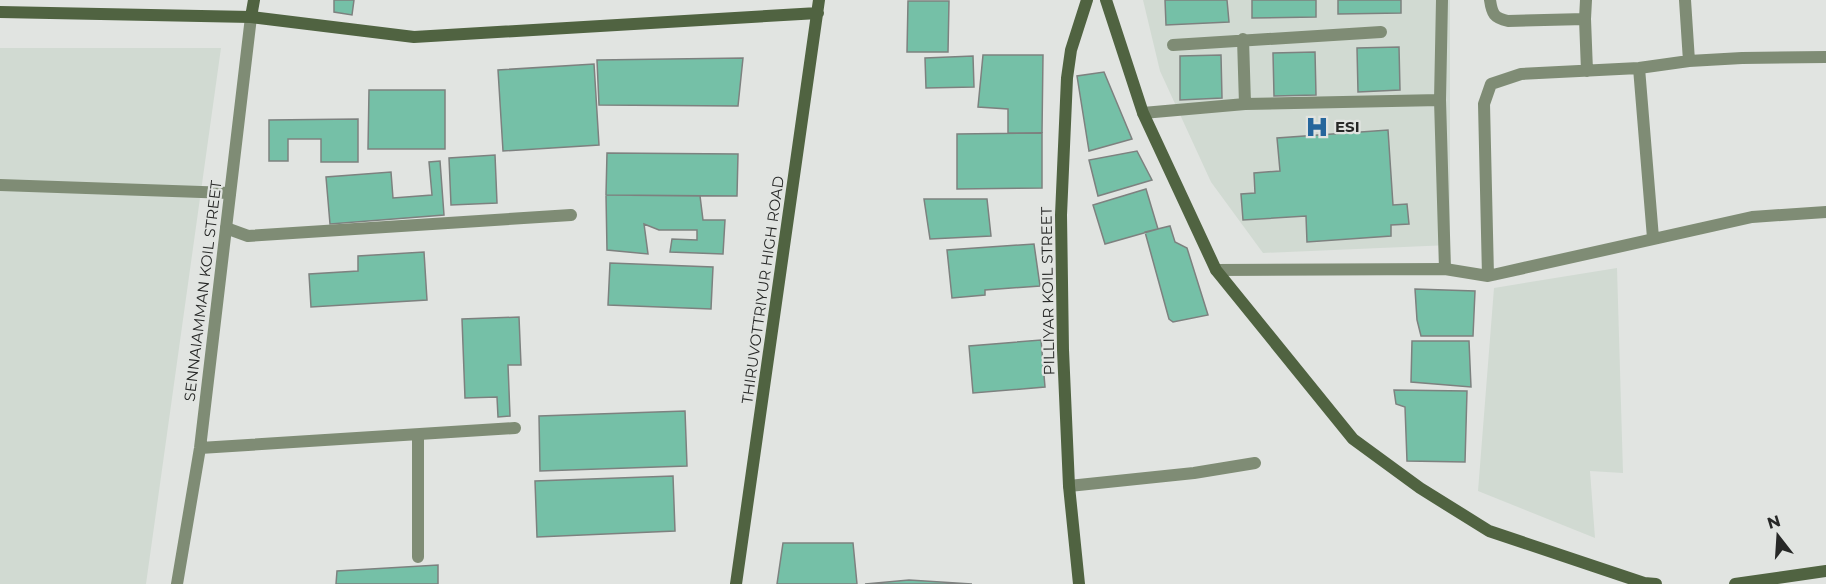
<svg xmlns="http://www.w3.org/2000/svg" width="1826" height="584" viewBox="0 0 1826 584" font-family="Montserrat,sans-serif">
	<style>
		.built { fill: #d1dad2 }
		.building { fill: #75c0a7; stroke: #7d817f; stroke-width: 1.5 }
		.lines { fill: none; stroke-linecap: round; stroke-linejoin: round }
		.lane { stroke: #7f8c75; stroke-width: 12 }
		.street { stroke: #7f8c75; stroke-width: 12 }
		.secondary { stroke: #506341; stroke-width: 12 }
		.labels { text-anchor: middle; stroke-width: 4.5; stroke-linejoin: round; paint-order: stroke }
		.poi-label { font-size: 15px; font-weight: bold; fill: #272827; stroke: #e1e4e1; text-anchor: start }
		.street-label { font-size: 15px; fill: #272827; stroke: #e1e4e1 }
	</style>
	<rect width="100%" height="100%" fill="#e1e4e1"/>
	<path class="built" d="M1143 0H1450V245L1263 253 1211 182 1160 71Z
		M0 48H221L146 584H0Z
		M1617 268 1623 473 1590 471 1595 538 1478 491 1494 288Z"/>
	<path class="building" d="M334 0H354L352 15 334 12Z
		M1165 0H1227L1229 22 1166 25Z
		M1252 0H1316V17L1252 18Z
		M1338 0H1401V13L1338 14Z
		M908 1H949L948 52H907Z
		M1399 47 1400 90 1358 92 1357 48Z
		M1315 52 1316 95 1274 96 1273 53Z
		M983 55H1043L1042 133H1008V109L978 107Z
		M1221 55 1222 98 1180 100V56Z
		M973 56 974 87 926 88 925 58Z
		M743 58 738 106 599 105 597 60Z
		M594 64 599 145 503 151 498 70Z
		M1104 72 1132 139 1089 151 1077 76Z
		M369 90H445V149H368Z
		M358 119V162H321V139H288V161H269V120Z
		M1388 130 1393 205 1407 204 1409 224 1391 225V236L1307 242 1306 216 1243 220 1241 194 1255 193 1254 173 1280 171 1277 138Z
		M1042 133V188L957 189V134Z
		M1137 151 1152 180 1098 196 1089 160Z
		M607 153 738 154 737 196 606 195Z
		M495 155 497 203 451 205 449 158Z
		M440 161 444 215 330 224 326 177 391 172 393 198 432 195 429 162Z
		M1146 189 1158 229 1105 244 1093 205Z
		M606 195 700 196 703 220H725L723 254 670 252 672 239 697 240V230H659L644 224 648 254 607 250Z
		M924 199H987L991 236 930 239Z
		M1170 226 1175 242 1187 248 1208 315 1173 322 1169 319 1145 232Z
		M1034 244 1040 286 985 290V295L952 298 947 250Z
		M424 252 427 300 311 307 309 274 358 271V256Z
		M610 263 713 267 711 309 608 305Z
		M1415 289 1475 291 1473 336H1421L1417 320Z
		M519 317 521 365H508L510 416 498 417 497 397 465 398 462 319Z
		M1041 340 1045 387 973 393 969 346Z
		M1412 341H1469L1471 387 1411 382Z
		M1394 390 1467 391 1465 462 1407 461 1405 407 1396 404Z
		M685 411 687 466 540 471 539 416Z
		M673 476 675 531 537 537 535 481Z
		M783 543H853L857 584H777Z
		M438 565V584H336L337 571Z
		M909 580 972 584H865Z"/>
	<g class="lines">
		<path class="lane" d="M1442 0 1440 100 1445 269
			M1243 39 1245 104
			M1173 45 1381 32
			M1143 113 1245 104 1440 100
			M0 185 230 193
			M226 228 248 236 571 215
			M418 557V435"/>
		<path class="street" d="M1490 0C1492 14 1494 18 1508 21L1585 19
			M1586 0 1585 19 1587 71
			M1685 0 1689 61
			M1639 68 1653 238
			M1216 270 1445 269 1488 276 1752 217 1826 212
			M1488 276 1484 104 1491 84 1521 74 1639 68 1689 61 1742 58 1826 57
			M200 448 515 428
			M1069 486 1194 473 1255 463
			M177 584 200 448 251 17"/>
		<path class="secondary" d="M1106 0 1143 113 1216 270 1353 439 1420 488 1489 531 1644 583 1656 584
			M0 12 251 17 414 37 818 13
			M251 17 254 0
			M736 584 819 0
			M1079 584 1069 486 1063 350 1061 215 1067 78 1071 50 1087 0
			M1735 584 1826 571"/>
	</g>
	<defs>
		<g id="hospital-bare" transform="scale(1.8)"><path d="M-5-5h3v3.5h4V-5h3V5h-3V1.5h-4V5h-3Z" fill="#25669c" stroke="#e1e4e1" stroke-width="2.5" paint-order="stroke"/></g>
	</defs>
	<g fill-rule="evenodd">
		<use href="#hospital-bare" x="1317" y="127"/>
	</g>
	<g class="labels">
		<g class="poi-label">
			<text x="1335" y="132">ESI</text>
		</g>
		<g class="street-label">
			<text transform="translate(763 290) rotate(-82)" y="5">THIRUVOTTRIYUR HIGH ROAD</text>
			<text transform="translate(203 291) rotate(-83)" y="5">SENNAIAMMAN KOIL STREET</text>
			<text transform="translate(1048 291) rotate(-91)" y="5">PILLIYAR KOIL STREET</text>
		</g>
	</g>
	<g transform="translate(1778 536) rotate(343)" stroke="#e1e4e1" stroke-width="4.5" paint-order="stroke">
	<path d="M0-4.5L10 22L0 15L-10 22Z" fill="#272827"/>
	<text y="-9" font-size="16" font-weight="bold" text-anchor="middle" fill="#272827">N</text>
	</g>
</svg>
